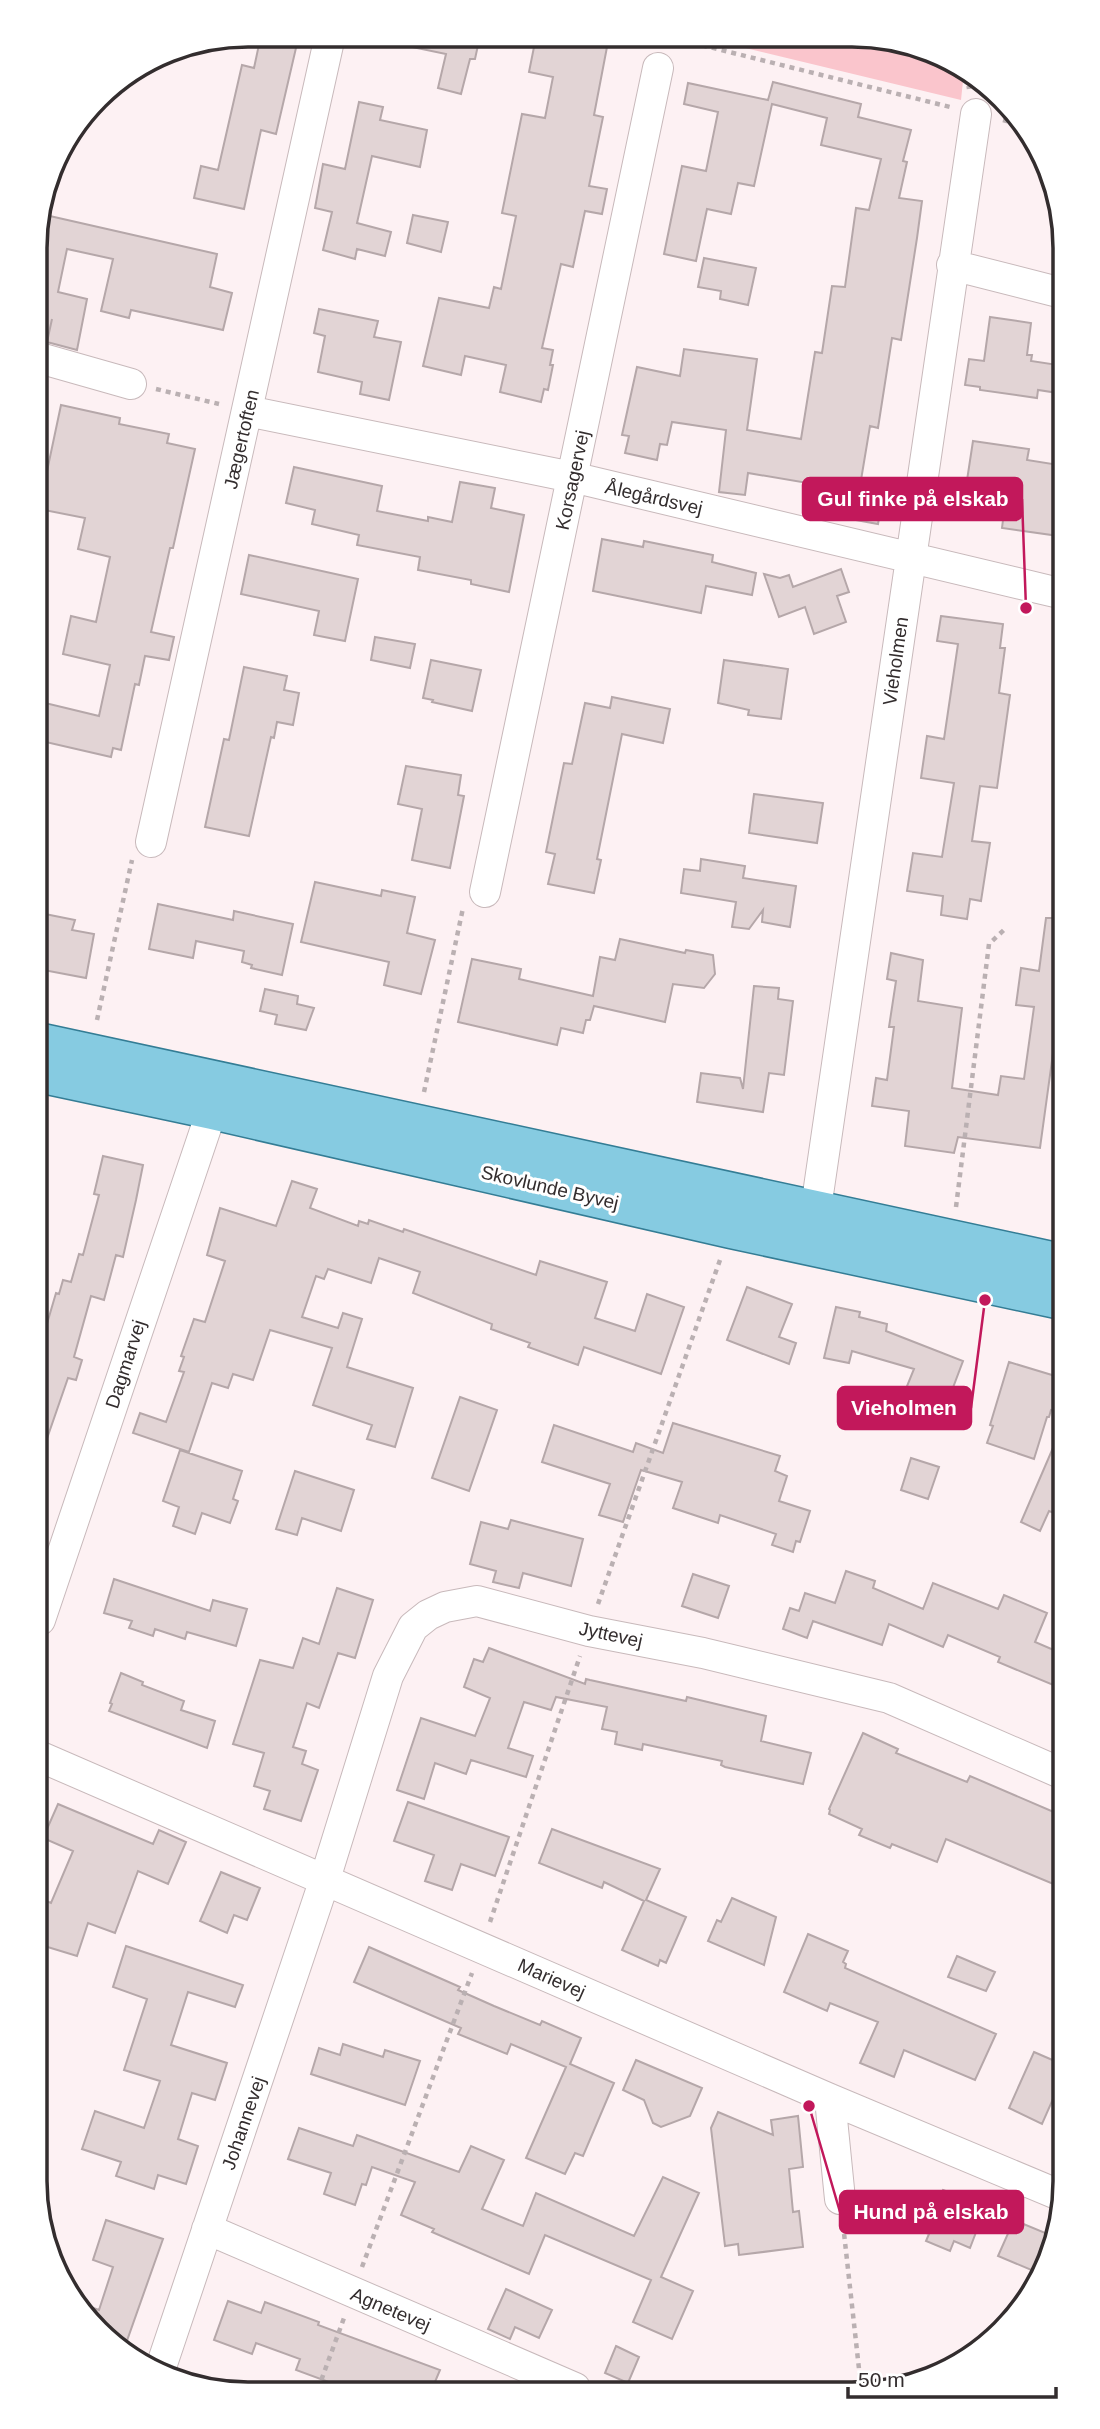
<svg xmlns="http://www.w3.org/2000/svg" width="1100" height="2429" viewBox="0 0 1100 2429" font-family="Helvetica,sans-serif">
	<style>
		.green { fill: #fac5cc }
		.building { fill: #e2d4d5; stroke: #b5a7a9; stroke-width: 2 }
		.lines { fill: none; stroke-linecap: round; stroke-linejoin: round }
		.minor-casing { stroke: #c8b9bb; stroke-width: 32 }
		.major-casing { stroke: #347d95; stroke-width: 41 }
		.path { stroke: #bab0b2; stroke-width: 4.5; stroke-dasharray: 5 5; stroke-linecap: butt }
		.minor { stroke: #fff; stroke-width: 30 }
		.major { stroke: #86cbe1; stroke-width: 38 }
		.labels { text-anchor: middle; stroke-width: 6; stroke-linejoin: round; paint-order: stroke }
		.street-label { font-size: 19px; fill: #332d2e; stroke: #fff }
		.rim { fill: none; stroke: #332d2e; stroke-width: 3.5 }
		.leader { fill: none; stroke: #c2185b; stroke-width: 2.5 }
		.callout-dot { fill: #c2185b; stroke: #fff; stroke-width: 2.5 }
		.callout { fill: #c2185b; stroke: #c2185b; stroke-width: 2.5 }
		.callout-label { font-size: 21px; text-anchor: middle; font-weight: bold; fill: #fff }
	</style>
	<rect width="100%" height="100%" fill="#fdf1f3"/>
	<path class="green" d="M704 38 893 39 978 81H963L961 100Z"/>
	<path class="building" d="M261 35H299L276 134 261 130 244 209 194 198 201 166 218 170 242 65 254 68Z
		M413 36H480L475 59H470L461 94 438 88 446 54 412 47Z
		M536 37H556L607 47 594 115 603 117 589 186 607 189 602 214 585 211 573 267 561 264 542 348 553 350 550 365H553L548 390 544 389 541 402 500 392 506 365 465 356 461 375 423 366 439 298 489 308 494 287 501 289 516 216 502 213 522 114 545 118 553 77 529 72Z
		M773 82 861 104 858 117 911 130 903 161 907 162 899 198 922 201 917 238 901 340 892 338 878 428 870 426 860 486 884 490 878 524 850 519 855 491 748 473 745 495 719 492 726 430 672 422 667 445 660 444 657 460 625 453 629 436 622 435 637 367 680 376 684 349 757 359 747 430 801 439 815 352 822 353 832 286 845 287 856 208 869 210 881 159 821 145 827 118 772 104 754 186 738 183 731 214 707 209 696 261 664 254 682 166 706 171 718 112 684 104 688 83 768 100Z
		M359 102 383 107 380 120 427 130 420 167 372 156 357 223 391 232 385 256 357 249 355 259 323 250 332 212 315 208 323 164 345 169Z
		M41 214 217 254 210 287 232 293 223 330 131 310 129 318 101 311 113 259 67 249 58 292 87 299 77 350 47 342 52 319 47 342 36 340 35 234Z
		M413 215 448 222 441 252 407 243Z
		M704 258 756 268 748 305 720 299 721 291 698 287Z
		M319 309 378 321 374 337 401 342 389 400 360 394 362 382 318 372 325 336 314 333Z
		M990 317 1031 323 1027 355H1032L1031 361 1058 365V393L1038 390 1037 398 980 390V387L965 385 969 359 984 361Z
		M61 405 120 418 119 424 169 434 167 443 195 449 173 548H170L151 632 174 637 169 660 145 656 139 685 135 684 121 750 113 748 111 757 37 740V701L99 716 110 665 63 654 71 616 96 622 110 557 78 549 85 518 39 509Z
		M973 441 1029 449 1027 460 1059 465V536L1002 528 1003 520 962 513Z
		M294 467 382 486 377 511 428 521V517L452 522 460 482 495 488 491 508 524 515 509 592 471 584V580L418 570 420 557 357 545 359 535 312 524 315 510 286 503Z
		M602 539 643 547 644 541 713 555 712 562 756 573 752 595 706 586 701 613 593 591Z
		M249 555 358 579 345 641 314 635 319 611 241 594Z
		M841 569 849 592 837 596 846 622 814 634 805 607 779 617 764 574 780 578 789 575 793 587Z
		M941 616 1003 624 1000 648H1005L999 693 1010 695 997 788 980 786 972 841 990 843 981 901 970 899 967 919 941 915 943 896 907 891 913 853 942 857 954 783 921 778 927 736 944 739 958 644 937 641Z
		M375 637 415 644 410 668 371 660Z
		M431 660 481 670 472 711 432 702 433 700 423 698Z
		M724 660 788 669 781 719 748 715 749 710 718 703Z
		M244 667 287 676 284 690 299 693 293 725 277 722 274 738 271 737 249 836 205 827 224 739 229 740Z
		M612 697 670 709 663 743 622 734 597 859 601 860 594 893 548 884 555 854 546 852 564 763 572 764 585 703 610 708Z
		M406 766 461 775 458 795 464 796 450 868 412 860 422 809 398 804Z
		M754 794 823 803 817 843 749 833Z
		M701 859 745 866 743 878 796 886 790 927 762 922 763 910 749 929 732 927 736 902 681 893 684 869 700 871Z
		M315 882 381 896 382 890 415 897 407 933 435 940 421 994 384 985 389 962 301 942Z
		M158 904 233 920 234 911 293 924 282 975 251 968 252 965 242 962 244 951 196 941 193 958 149 949Z
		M45 914 75 920 72 930 94 934 86 978 38 969V952Z
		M1046 918H1060L1061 1046H1054L1040 1148 958 1137 954 1153 905 1146 909 1111 872 1106 876 1078 887 1080 894 1027H889L896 981 887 979 891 953 923 960 918 1001 962 1008 952 1088 998 1095 1001 1076 1024 1079 1034 1007 1016 1005 1021 968 1039 971Z
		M620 939 685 953 686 950 713 955 715 974 704 988 673 984 665 1022 594 1006 590 1020H586L583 1033 561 1028 557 1045 458 1022 472 959 521 969 519 979 593 996 600 957 615 960Z
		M754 986 779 988 778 999 793 1001 784 1075 769 1073 763 1112 697 1102 701 1073 740 1078 743 1089Z
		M265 989 298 996 297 1004 314 1008 306 1030 275 1024 277 1015 260 1011Z
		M103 1156 143 1165 136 1200 123 1257 116 1255 104 1300 91 1296 74 1357 82 1360 76 1380 68 1378 43 1450H40L39 1351 56 1293 59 1294 63 1280 71 1282 79 1254 83 1255 99 1195 94 1194Z
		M292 1181 317 1189 310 1208 358 1226 359 1221 368 1224 369 1220 403 1232 404 1229 536 1275 540 1261 607 1282 595 1318 635 1331 647 1294 684 1307 661 1374 584 1347 578 1365 528 1347 530 1343 491 1329 492 1324 413 1293 420 1272 379 1258 371 1283 328 1269 324 1279 316 1276 302 1317 338 1328 343 1313 362 1319 347 1367 413 1388 395 1447 367 1439 372 1425 313 1405 332 1348 270 1330 253 1380 233 1374 228 1388 212 1383 189 1452 133 1433 140 1413 166 1422 184 1372 179 1371 184 1357 181 1356 194 1319 205 1322 225 1261 207 1255 220 1208 276 1226Z
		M747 1287 792 1304 779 1337 796 1343 789 1364 727 1340Z
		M836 1307 860 1312 859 1317 887 1324 886 1331 963 1361 940 1422 899 1406 914 1369 852 1351 849 1363 824 1358Z
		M1009 1362 1062 1378V1394L1055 1411 1051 1410 1049 1417H1047L1034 1459 987 1443 993 1426 990 1425Z
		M460 1397 497 1410 469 1491 432 1478Z
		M673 1423 780 1456 775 1471 787 1476 779 1501 810 1511 800 1542 796 1541 793 1552 772 1545 776 1534 720 1515 718 1523 673 1508 682 1482 641 1470 623 1522 599 1515 610 1484 542 1462 554 1425 633 1452 636 1443 663 1453Z
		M1062 1427V1516L1049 1511 1040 1531 1021 1522Z
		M180 1450 242 1471 233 1499 238 1501 230 1523 202 1513 195 1534 173 1526 179 1507 163 1501Z
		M911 1458 939 1467 928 1499 901 1490Z
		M295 1471 354 1490 341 1531 302 1518 297 1535 276 1529Z
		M511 1520 583 1539 571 1586 523 1573 519 1588 493 1582 496 1571 470 1564 481 1522 508 1529Z
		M846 1571 875 1581 873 1588 923 1609 933 1583 998 1609 1004 1595 1047 1613 1035 1642 1063 1654V1689L998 1662 1000 1657 948 1635 943 1647 889 1624 882 1645 813 1621 807 1638 783 1629 790 1608 799 1611 805 1593 835 1603Z
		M693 1574 729 1586 718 1618 682 1606Z
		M114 1579 210 1611 213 1600 247 1609 236 1646 187 1632 185 1639 155 1629 153 1636 129 1628 132 1621 104 1613Z
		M337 1588 373 1600 355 1658 338 1653 319 1708 307 1703 293 1747 306 1751 302 1764 318 1770 301 1821 264 1809 270 1791 254 1786 264 1753 233 1744 260 1660 293 1668 303 1638 319 1644Z
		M489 1648 585 1684 586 1679 590 1680 686 1701 687 1697 766 1716 761 1741 811 1753 803 1784 725 1767 721 1765 722 1761 643 1744 642 1750 615 1744 617 1732 602 1729 607 1707 556 1697 551 1710 524 1702 508 1748 533 1756 526 1777 471 1760 466 1774 435 1763 424 1799 397 1790 421 1718 475 1736 490 1698 464 1687 474 1659 483 1662Z
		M121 1673 143 1682 142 1685 184 1701 181 1710 215 1721 207 1748 109 1711 112 1704 110 1703Z
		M863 1733 898 1749 896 1753 967 1782 970 1776 1063 1816V1888L946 1839 937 1862 892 1844 890 1848 859 1835 862 1829 829 1814 830 1810 829 1809Z
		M408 1802 509 1837 495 1876 461 1864 452 1890 425 1881 434 1855 394 1841Z
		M58 1804 153 1844 159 1830 186 1842 168 1884 138 1871 115 1933 88 1923 77 1956 41 1945V1899L51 1903 73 1851 43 1838Z
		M552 1829 660 1869 646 1900 686 1917 666 1963 660 1960 658 1966 622 1950 644 1901 604 1882 602 1888 539 1863Z
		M221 1872 260 1888 247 1920 234 1915 227 1933 200 1921Z
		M732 1898 776 1917 764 1965 708 1941 717 1920 721 1922Z
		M808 1934 848 1951 843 1962 846 1964 845 1968 996 2034 975 2080 904 2050 894 2077 860 2063 878 2022 830 2003 827 2011 784 1992Z
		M126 1946 243 1985 235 2007 188 1992 171 2045 227 2063 215 2100 192 2093 178 2139 198 2146 186 2184 158 2175 154 2189 116 2176 121 2162 82 2149 95 2111 144 2128 160 2081 124 2070 147 1999 113 1987Z
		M369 1947 460 1987 458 1990 494 2006 540 2025 542 2021 581 2038 570 2064 614 2083 583 2156 575 2153 565 2174 526 2158 566 2067 511 2044 507 2054 458 2034 461 2028 354 1982Z
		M957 1956 995 1972 986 1991 948 1977Z
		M343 2044 383 2057 385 2050 420 2061 405 2105 311 2074 319 2048 340 2055Z
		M1034 2052 1064 2065V2074L1042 2124 1009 2108Z
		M636 2060 702 2088 690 2116 661 2127 653 2123 644 2100 623 2090Z
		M718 2112 773 2135 771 2120 798 2116 803 2167 789 2169 793 2212 799 2211 803 2247 739 2255 738 2244 725 2246 711 2128Z
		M299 2128 353 2146 357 2135 459 2172 471 2146 504 2160 482 2209 523 2226 536 2193 634 2236 663 2177 699 2193 661 2277 693 2291 672 2339 633 2322 651 2280 545 2235 529 2274 432 2232 434 2229 401 2215 415 2182 372 2167 366 2185 362 2184 355 2205 324 2194 331 2173 288 2159Z
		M943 2190 972 2201 964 2221 978 2227 970 2248 954 2241 950 2251 926 2241 929 2234 913 2228 928 2192 940 2196Z
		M106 2220 163 2239 124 2349 107 2341 73 2301 99 2310 113 2267 93 2260Z
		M1014 2220 1055 2237 1049 2262 1041 2274 998 2256Z
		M506 2289 552 2310 539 2338 515 2327 510 2339 488 2329Z
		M228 2301 261 2313 265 2302 319 2322 318 2325 440 2370 432 2389H335L337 2385 296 2370 300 2359 256 2343 252 2354 214 2340Z
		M616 2346 639 2357 628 2383 605 2373Z"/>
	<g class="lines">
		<g class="minor-casing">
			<path id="minor" d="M952 265 1058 292
				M36 357 131 384
				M247 411 572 477 1059 593
				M151 842 330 36
				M485 892 658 68
				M816 1208 976 114
				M40 1620 212 1110
				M41 1757 830 2099 1064 2197
				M830 2099 840 2199
				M207 2229 575 2388
				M161 2367 325 1879 388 1676 413 1627 428 1615 445 1607 477 1601 589 1631 703 1653 889 1698 1063 1774"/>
		</g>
		<g class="major-casing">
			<path id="major" d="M38 1042 1061 1263
				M38 1073 212 1110 731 1229 1061 1300"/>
		</g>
		<path class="path" d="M673 38 950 107
			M967 76 969 89
			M1003 120 1025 126
			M156 389 219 404
			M97 1020 132 860
			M424 1092 463 908
			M956 1207 989 944 1007 927
			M598 1604 720 1260
			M490 1922 580 1656
			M843 2224 861 2387
			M362 2267 472 1973
			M318 2389 344 2318"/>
		<use href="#minor" class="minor"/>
		<use href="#major" class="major"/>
	</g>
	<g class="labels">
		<g class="street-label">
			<text transform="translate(241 439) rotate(-77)" y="7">Jægertoften</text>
			<text transform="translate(572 480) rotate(-78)" y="7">Korsagervej</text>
			<text transform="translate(654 497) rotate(13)" y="7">Ålegårdsvej</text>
			<text transform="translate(895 661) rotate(-82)" y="7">Vieholmen</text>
			<text transform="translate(550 1187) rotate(13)" y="7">Skovlunde Byvej</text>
			<text transform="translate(125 1364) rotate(-72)" y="7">Dagmarvej</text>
			<text transform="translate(611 1634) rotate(12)" y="7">Jyttevej</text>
			<text transform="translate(552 1978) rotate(24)" y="7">Marievej</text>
			<text transform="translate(243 2123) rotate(-71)" y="7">Johannevej</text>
			<text transform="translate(391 2309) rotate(23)" y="7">Agnetevej</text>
		</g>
	</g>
	<path d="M0 0H1100V2429H0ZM248 47H852A201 201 0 0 1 1053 248V2181A201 201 0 0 1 852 2382H248A201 201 0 0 1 47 2181V248A201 201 0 0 1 248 47Z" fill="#fff" fill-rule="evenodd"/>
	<path class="rim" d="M248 47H852A201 201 0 0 1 1053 248V2181A201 201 0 0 1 852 2382H248A201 201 0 0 1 47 2181V248A201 201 0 0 1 248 47Z"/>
	<path class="leader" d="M1026 608L1022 499M985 1300L971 1408M809 2106L840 2212"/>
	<g class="callout-dot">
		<circle cx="1026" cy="608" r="7"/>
		<circle cx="985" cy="1300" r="7"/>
		<circle cx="809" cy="2106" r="7"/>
	</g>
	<g class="callout">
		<rect x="803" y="478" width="219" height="42" rx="7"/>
		<rect x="838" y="1387" width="133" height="42" rx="7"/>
		<rect x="840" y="2191" width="183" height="42" rx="7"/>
	</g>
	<g class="callout-label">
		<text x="913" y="506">Gul finke på elskab</text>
		<text x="904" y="1415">Vieholmen</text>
		<text x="931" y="2219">Hund på elskab</text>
	</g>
	<path d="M848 2387v10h208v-10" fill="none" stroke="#332d2e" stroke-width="3.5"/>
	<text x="858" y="2387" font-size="21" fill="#332d2e" stroke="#ffffff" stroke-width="5" paint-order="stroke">50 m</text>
</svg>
